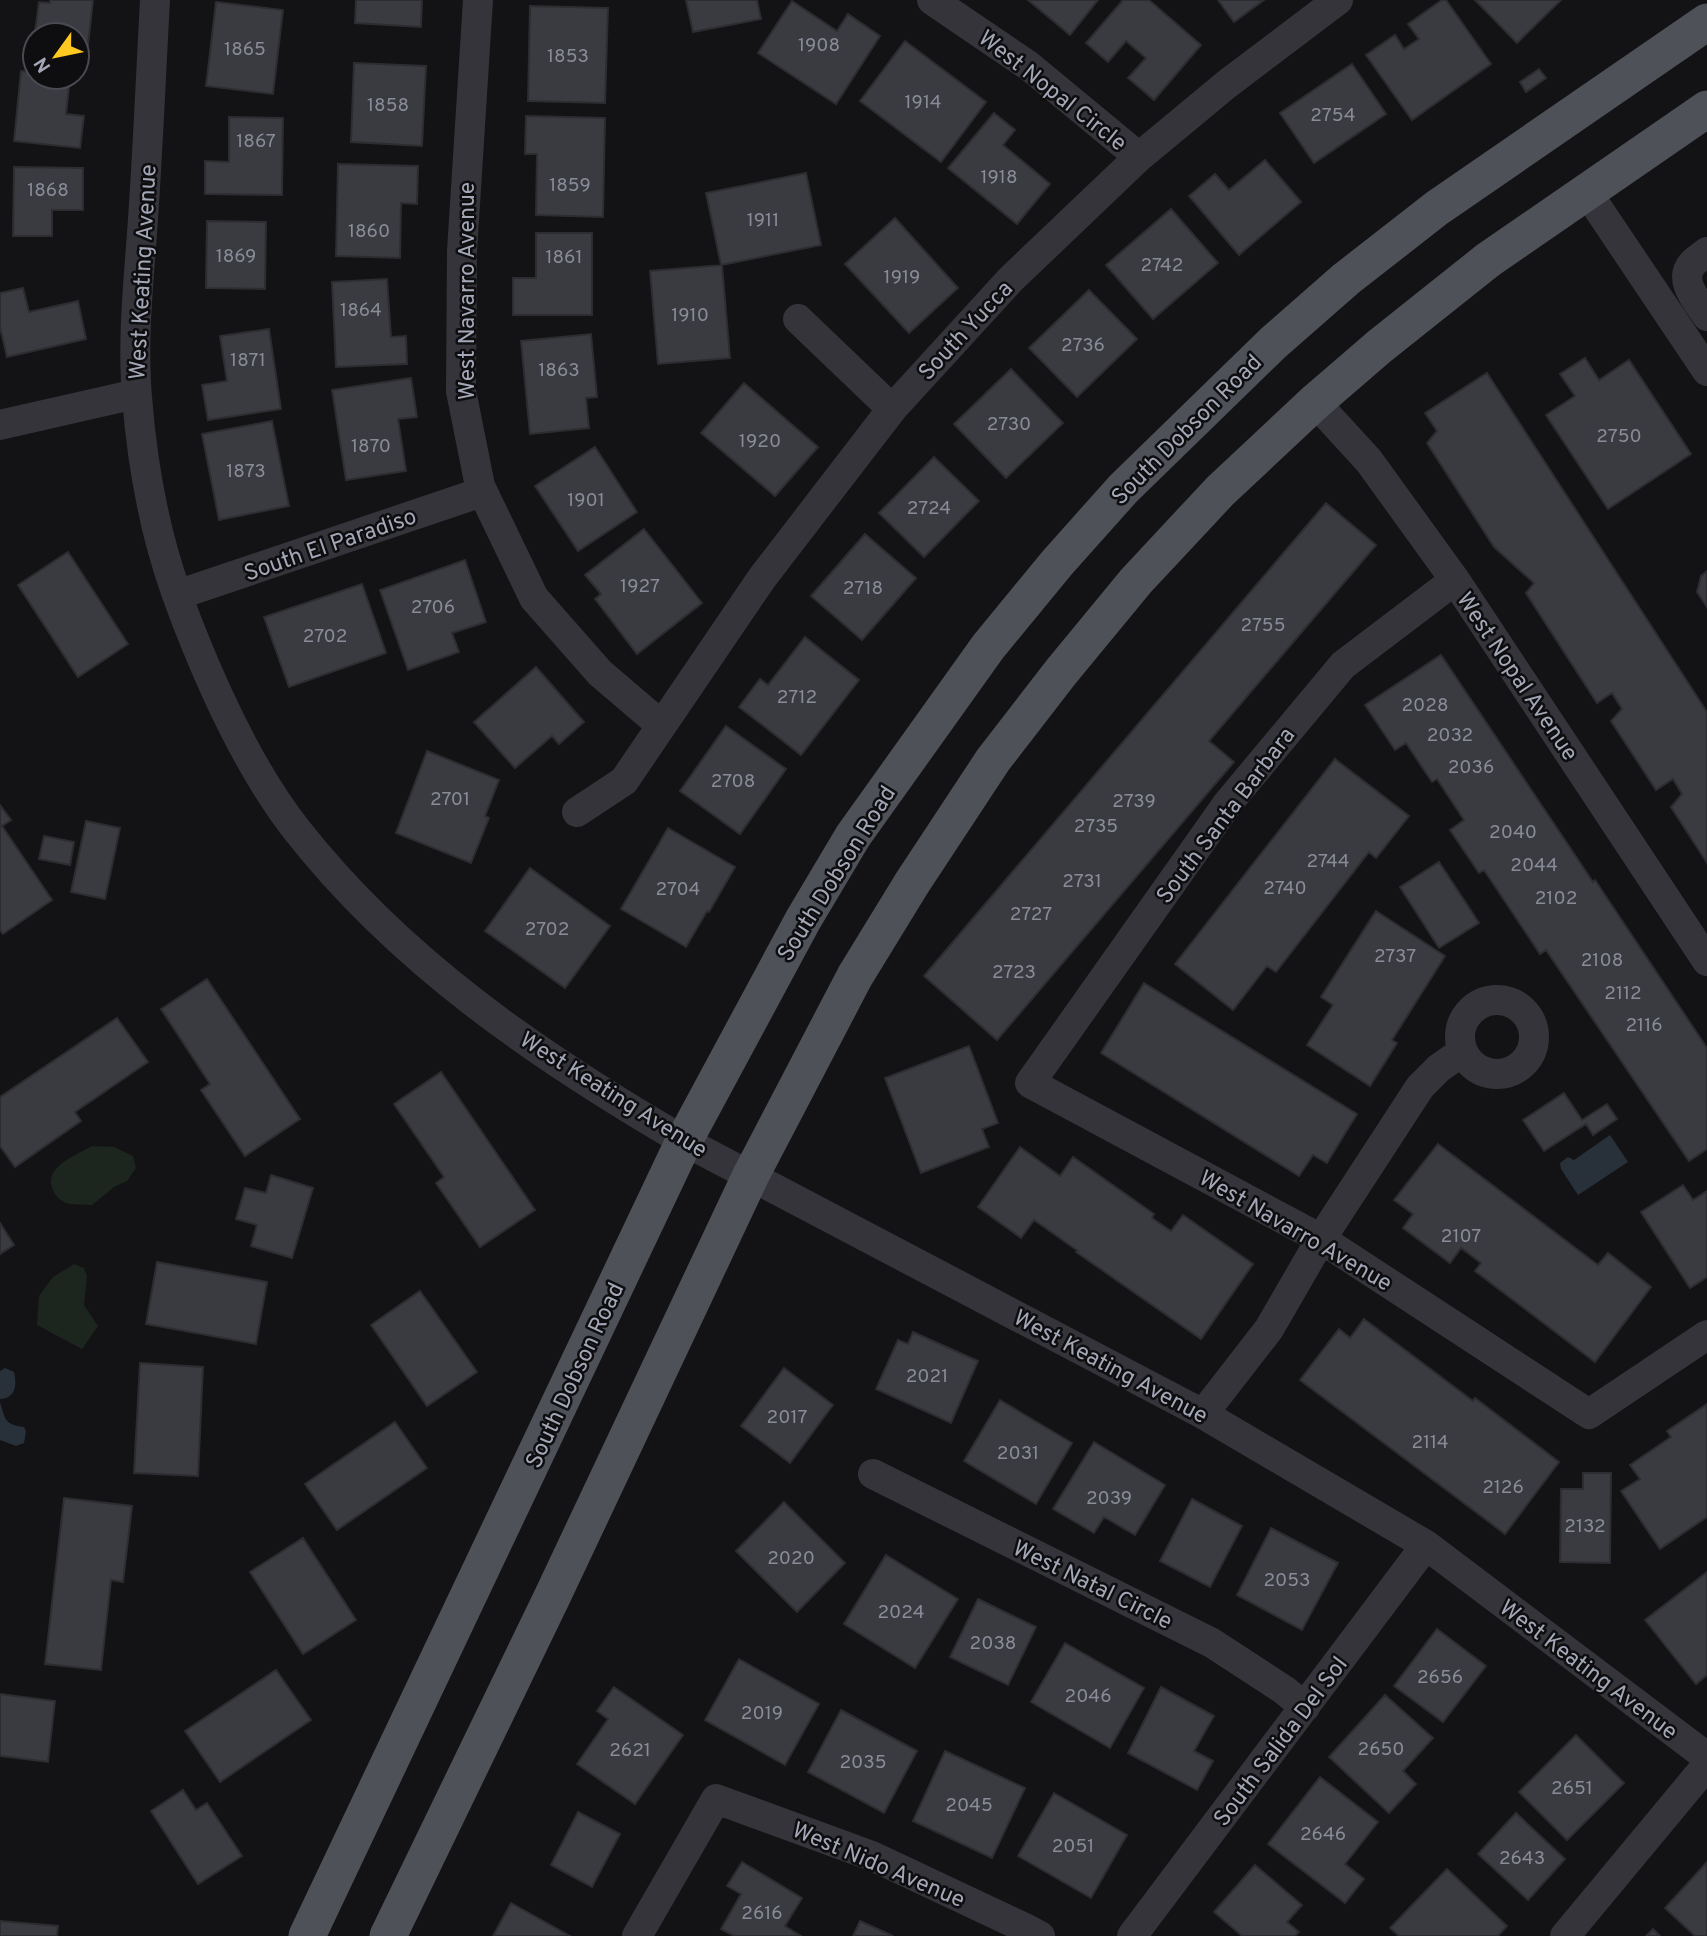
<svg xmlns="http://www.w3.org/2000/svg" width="1707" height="1936" viewBox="0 0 1707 1936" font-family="Overpass,sans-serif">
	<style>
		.green { fill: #1d251f }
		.water { fill: #28303a }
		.building { fill: #3a3b40; stroke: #2d2d31; stroke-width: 2 }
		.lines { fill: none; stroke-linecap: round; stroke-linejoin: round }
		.minor { stroke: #34343a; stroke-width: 30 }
		.major { stroke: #4f5159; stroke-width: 37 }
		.labels { text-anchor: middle; stroke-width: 5; stroke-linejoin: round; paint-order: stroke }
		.number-label { font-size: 19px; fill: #898c98 }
		.street-label { font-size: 23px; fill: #a3a7b6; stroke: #0e0e10 }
	</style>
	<rect width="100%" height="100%" fill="#131315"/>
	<path class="green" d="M92 1146 114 1147 133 1156 136 1168 127 1181 114 1187 92 1205C84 1204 71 1206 64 1202 53 1196 46 1181 55 1170 64 1159 80 1153 92 1146Z
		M74 1264 84 1268 87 1276 84 1305 98 1326 82 1349 37 1325 39 1296 53 1277Z"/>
	<path class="water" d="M1610 1135 1628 1162 1578 1195 1561 1169 1560 1163 1568 1157 1574 1160Z
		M5 1368 14 1372C17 1385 16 1398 0 1399V1371Z
		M0 1402C5 1418 4 1425 24 1427L26 1431 24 1443 16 1446 0 1440Z"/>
	<path class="building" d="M50 0H93L87 54 77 53V35H35V47H33L39 2 50 3Z
		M356 0H422L421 27 355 23Z
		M686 0H757L761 19 693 32Z
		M1028 0H1098L1070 35Z
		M1123 0H1149L1201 45 1154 100 1128 78 1146 58 1126 41 1108 62 1086 43Z
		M1218 0H1264L1234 22Z
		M1442 0H1446L1491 64 1412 120 1366 55 1395 35 1404 49 1419 39 1408 24Z
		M1475 0H1561L1517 43Z
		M792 1 837 31 848 14 880 36 836 104 758 53Z
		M216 2 283 10 273 94 206 86Z
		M530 6 608 8 605 103 528 101Z
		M905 41 986 102 941 162 860 101Z
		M354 63 426 66 422 146 351 142Z
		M1352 64 1386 114 1314 163 1280 113Z
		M1539 69 1546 78 1526 92 1520 82Z
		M21 71 35 72V77H70L66 114 84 116 80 148 14 141Z
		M994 113 1015 130 1003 145 1050 184 1017 224 948 168Z
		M526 116 605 118 603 217 536 215 537 154H525Z
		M229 117 283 118 282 195 205 194V161L229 162Z
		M1265 160 1301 202 1239 255 1189 196 1215 174 1229 190Z
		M338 164 418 166 417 204 401 203 400 258 336 256Z
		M14 167 83 168V210H52V236H13Z
		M806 173 821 245 721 265 706 193Z
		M1171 209 1218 263 1153 319 1106 265Z
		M895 218 958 288 909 333 845 264Z
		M207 221 266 222 265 289 206 288Z
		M536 233H592V315H513V278H536Z
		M722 265 730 358 658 364 650 271Z
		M387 279 391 337 406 336 407 364 336 367 332 282Z
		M23 288 29 312 78 301 86 339 7 357 0 327V293Z
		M1089 290 1137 339 1077 397 1029 348Z
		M269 329 281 409 208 420 202 385 227 381 220 336Z
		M591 334 597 397 586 398 589 428 530 434 521 341Z
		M1585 358 1599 380 1629 360 1691 454 1608 509 1546 415 1575 396 1560 374Z
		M1011 369 1063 423 1006 478 954 424Z
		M1487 373 1707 712V863L1671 807 1682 794 1673 779 1656 790 1611 721 1622 709 1612 693 1597 703 1526 593 1534 583 1494 547 1427 443 1437 431 1425 413Z
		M411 378 417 417 398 419 406 471 346 480 332 390Z
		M744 383 818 447 775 496 701 433Z
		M272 421 289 506 219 520 202 434Z
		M595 447 637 512 578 551 535 486Z
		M934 457 979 501 924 557 879 513Z
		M1326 503 1376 545 1209 741 1234 762 997 1040 924 976Z
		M644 529 702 603 637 654 595 599 601 594 585 575Z
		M865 534 916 578 862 640 811 596Z
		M68 552 128 644 78 677 18 585Z
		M465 560 486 622 452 633 459 652 408 670 380 590Z
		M1707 571V607L1697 592 1701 576Z
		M362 584 386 653 289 687 264 617Z
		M805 637 859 680 801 755 739 707 760 679 768 685Z
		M1441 655 1593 882 1595 880 1707 1048V1149L1689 1161 1546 950 1540 954 1484 870 1479 873 1450 830 1464 820 1437 779 1432 782 1406 743 1395 750 1365 705Z
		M536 667 584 722 559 744 552 736 515 768 474 722Z
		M726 726 786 769 740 834 680 791Z
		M427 751 499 780 485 816 489 818 471 863 396 833Z
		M1335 759 1409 816 1376 858 1369 852 1276 972 1267 966 1233 1010 1175 964Z
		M0 805 11 820 2 826 52 900 3 934 0 930Z
		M86 821 120 828 105 899 71 892Z
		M668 828 735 867 709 912 707 911 686 947 621 909Z
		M44 836 74 842 70 865 39 859Z
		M1439 862 1479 923 1439 948 1400 887Z
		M530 868 610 926 565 988 485 931Z
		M1376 911 1445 956 1392 1040 1397 1043 1370 1086 1307 1045 1333 1005 1321 997Z
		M207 979 300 1119 245 1156 201 1090 210 1084 161 1009Z
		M1144 983 1357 1114 1327 1163 1313 1155 1299 1176 1101 1053Z
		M117 1018 148 1062 75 1112 81 1121 15 1167 0 1146V1097Z
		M969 1046 998 1123 982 1129 989 1147 921 1173 885 1078Z
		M441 1072 535 1210 480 1247 436 1183 444 1177 394 1104Z
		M1564 1093 1582 1120 1607 1104 1617 1119 1593 1135 1586 1124 1544 1151 1523 1120Z
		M1438 1144 1598 1265 1608 1253 1651 1287 1595 1362 1475 1271 1481 1263 1461 1248 1450 1263 1403 1228 1413 1214 1394 1200Z
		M1020 1147 1060 1176 1073 1157 1154 1214 1152 1218 1171 1231 1183 1215 1253 1264 1201 1339 1076 1252 1078 1251 1034 1220 1021 1238 978 1207Z
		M271 1175 313 1188 292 1258 251 1246 257 1225 236 1219 245 1188 266 1193Z
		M1683 1185 1693 1200 1707 1191V1277L1690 1288 1641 1212Z
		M0 1223 14 1245 0 1254Z
		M157 1262 267 1282 256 1344 146 1324Z
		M420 1291 477 1372 427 1406 371 1325Z
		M1364 1319 1473 1401 1475 1398 1559 1462 1505 1534 1300 1380 1339 1329 1350 1338Z
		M913 1332 978 1361 951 1423 876 1389 898 1340 908 1344Z
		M140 1363 203 1367 198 1476 134 1473Z
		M784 1368 833 1405 790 1463 741 1426Z
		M1000 1400 1072 1443 1036 1504 964 1461Z
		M1707 1404V1517L1660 1549 1621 1491 1640 1479 1630 1465 1671 1437 1667 1431Z
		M395 1422 427 1468 337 1530 305 1484Z
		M1094 1442 1165 1485 1135 1535 1104 1517 1094 1533 1053 1509Z
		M1583 1473H1611L1610 1563 1560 1562 1561 1489H1583Z
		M64 1498 132 1506 123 1582 111 1580 101 1670 45 1664Z
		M1192 1499 1242 1526 1210 1587 1160 1561Z
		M784 1502 845 1563 797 1612 736 1551Z
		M1271 1528 1338 1563 1302 1630 1237 1595Z
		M303 1538 356 1620 303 1654 250 1572Z
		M886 1555 958 1599 915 1668 844 1624Z
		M1707 1572V1675L1696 1684 1645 1620Z
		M978 1599 1036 1627 1008 1685 950 1657Z
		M1437 1629 1486 1666 1443 1722 1394 1686Z
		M1065 1643 1144 1688 1110 1748 1031 1702Z
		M739 1659 819 1704 785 1765 705 1720Z
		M276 1670 311 1720 220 1782 185 1731Z
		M614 1687 683 1735 635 1804 577 1764 608 1719 597 1711Z
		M1161 1687 1214 1716 1194 1751 1213 1761 1197 1790 1128 1753Z
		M0 1694 55 1701 48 1762 0 1756Z
		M1385 1695 1433 1738 1403 1771 1416 1784 1389 1813 1329 1757Z
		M841 1710 917 1751 884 1813 808 1772Z
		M1576 1735 1624 1783 1567 1840 1519 1792Z
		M945 1751 1025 1788 992 1858 913 1821Z
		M1320 1777 1378 1822 1345 1864 1364 1879 1345 1903 1268 1844Z
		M183 1790 196 1810 207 1803 242 1856 198 1884 151 1811Z
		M1054 1793 1127 1835 1091 1898 1018 1856Z
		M578 1812 620 1834 592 1887 551 1865Z
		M1516 1813 1565 1859 1528 1900 1478 1854Z
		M742 1862 802 1898 785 1926 801 1936H734L721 1929 741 1894 727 1886Z
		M1707 1862V1936H1695L1665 1908Z
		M1255 1865 1302 1905 1287 1922 1299 1932 1295 1936H1242L1214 1912Z
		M1447 1869 1507 1926 1498 1936H1399L1390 1928Z
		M511 1903 570 1936H493Z
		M0 1921 58 1926 57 1936H0Z
		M860 1921 893 1936H853Z
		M1653 1929 1660 1936H1646Z"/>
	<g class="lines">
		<path class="minor" d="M155 0C151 73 148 146 143 219 139 279 132 337 137 397 142 462 154 530 176 592 188 626 202 660 217 693 239 741 264 788 296 829 400 962 540 1057 684 1141L1203 1414 1426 1545 1707 1757
			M478 0 462 251 461 391 480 486 534 598 600 673 661 725
			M932 0 1029 66 1139 157
			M1587 192 1707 371
			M1707 252C1702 256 1697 259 1693 263 1677 280 1698 302 1707 316
			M798 319 892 409
			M1315 402 1369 461 1455 580 1707 961
			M0 425 136 394
			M1455 580 1343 665 1228 803 1030 1083 1321 1239 1589 1414 1707 1335
			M177 595 482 492
			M577 812 624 781 762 578 892 409 1010 280 1139 157 1227 84 1338 0
			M1460 1037a37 37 0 1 1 74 0a37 37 0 1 1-74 0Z
			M1203 1414 1269 1329 1321 1239 1420 1087 1439 1068 1462 1052
			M873 1474 1212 1643 1284 1690 1305 1707
			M637 1936 716 1799 872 1856 1025 1928 1040 1936
			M1132 1936 1426 1545
			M1565 1936 1707 1765"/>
		<path class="major" d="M307 1936 684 1141 803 920 853 836 988 647 1057 563 1123 489 1273 343 1346 279 1437 208 1707 22
			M388 1936 553 1595 751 1175 855 976 912 883 993 760 1061 672 1136 581 1220 491 1315 402 1380 346 1488 260 1707 109"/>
	</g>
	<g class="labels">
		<g class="number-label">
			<text x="819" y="51">1908</text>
			<text x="245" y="55">1865</text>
			<text x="568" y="62">1853</text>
			<text x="923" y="108">1914</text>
			<text x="388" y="111">1858</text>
			<text x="1333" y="121">2754</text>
			<text x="256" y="147">1867</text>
			<text x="999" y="183">1918</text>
			<text x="570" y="191">1859</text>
			<text x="48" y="196">1868</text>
			<text x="763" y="226">1911</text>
			<text x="369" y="237">1860</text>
			<text x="236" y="262">1869</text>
			<text x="564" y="263">1861</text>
			<text x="1162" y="271">2742</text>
			<text x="902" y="283">1919</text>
			<text x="361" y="316">1864</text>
			<text x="690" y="321">1910</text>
			<text x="1083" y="351">2736</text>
			<text x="248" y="366">1871</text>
			<text x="559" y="376">1863</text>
			<text x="1009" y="430">2730</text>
			<text x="1619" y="442">2750</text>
			<text x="760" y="447">1920</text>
			<text x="371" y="452">1870</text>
			<text x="246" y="477">1873</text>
			<text x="586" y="506">1901</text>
			<text x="929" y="514">2724</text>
			<text x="640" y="592">1927</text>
			<text x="863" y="594">2718</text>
			<text x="433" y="613">2706</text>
			<text x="1263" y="631">2755</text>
			<text x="325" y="642">2702</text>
			<text x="797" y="703">2712</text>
			<text x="1425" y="711">2028</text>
			<text x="1450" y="741">2032</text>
			<text x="1471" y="773">2036</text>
			<text x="733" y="787">2708</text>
			<text x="450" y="805">2701</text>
			<text x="1134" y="807">2739</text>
			<text x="1096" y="832">2735</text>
			<text x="1513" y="838">2040</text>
			<text x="1328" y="867">2744</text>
			<text x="1534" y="871">2044</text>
			<text x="1082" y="887">2731</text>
			<text x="1285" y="894">2740</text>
			<text x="678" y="895">2704</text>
			<text x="1556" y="904">2102</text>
			<text x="1031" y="920">2727</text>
			<text x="547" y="935">2702</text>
			<text x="1395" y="962">2737</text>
			<text x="1602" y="966">2108</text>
			<text x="1014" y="978">2723</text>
			<text x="1623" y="999">2112</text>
			<text x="1644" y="1031">2116</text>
			<text x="1461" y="1242">2107</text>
			<text x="927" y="1382">2021</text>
			<text x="787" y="1423">2017</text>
			<text x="1430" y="1448">2114</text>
			<text x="1018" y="1459">2031</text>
			<text x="1503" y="1493">2126</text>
			<text x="1109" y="1504">2039</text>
			<text x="1585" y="1532">2132</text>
			<text x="791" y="1564">2020</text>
			<text x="1287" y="1586">2053</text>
			<text x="901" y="1618">2024</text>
			<text x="993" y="1649">2038</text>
			<text x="1440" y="1683">2656</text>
			<text x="1088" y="1702">2046</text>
			<text x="762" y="1719">2019</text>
			<text x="1381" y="1755">2650</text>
			<text x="630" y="1756">2621</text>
			<text x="863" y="1768">2035</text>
			<text x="1572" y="1794">2651</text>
			<text x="969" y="1811">2045</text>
			<text x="1323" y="1840">2646</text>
			<text x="1073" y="1852">2051</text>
			<text x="1522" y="1864">2643</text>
			<text x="762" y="1919">2616</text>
		</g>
		<g class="street-label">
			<text transform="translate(1053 90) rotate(38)" y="8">West Nopal Circle</text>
			<text transform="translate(142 272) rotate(-87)" y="8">West Keating Avenue</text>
			<text transform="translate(466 291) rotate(-90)" y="8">West Navarro Avenue</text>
			<text transform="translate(965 330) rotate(-47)" y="8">South Yucca</text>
			<text transform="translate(1186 429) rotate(-45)" y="8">South Dobson Road</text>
			<text transform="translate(330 544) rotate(-19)" y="8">South El Paradiso</text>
			<text transform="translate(1518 676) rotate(56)" y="8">West Nopal Avenue</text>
			<text transform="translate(1225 815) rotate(-53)" y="8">South Santa Barbara</text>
			<text transform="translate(836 873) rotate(-58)" y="8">South Dobson Road</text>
			<text transform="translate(614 1094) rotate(32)" y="8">West Keating Avenue</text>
			<text transform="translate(1296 1230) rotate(30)" y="8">West Navarro Avenue</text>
			<text transform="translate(1111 1366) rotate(28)" y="8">West Keating Avenue</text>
			<text transform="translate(574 1375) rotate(-65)" y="8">South Dobson Road</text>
			<text transform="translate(1093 1584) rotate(26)" y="8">West Natal Circle</text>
			<text transform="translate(1589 1669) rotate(37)" y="8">West Keating Avenue</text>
			<text transform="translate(1280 1741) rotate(-53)" y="8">South Salida Del Sol</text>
			<text transform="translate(879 1864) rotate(23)" y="8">West Nido Avenue</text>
		</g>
	</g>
	<g transform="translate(56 56) rotate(237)"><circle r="33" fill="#0e0e10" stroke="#4a4b52" stroke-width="2"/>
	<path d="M0-5L12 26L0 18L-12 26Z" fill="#ffc921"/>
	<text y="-10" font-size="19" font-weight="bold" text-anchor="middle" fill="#a3a7b6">N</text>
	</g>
</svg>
